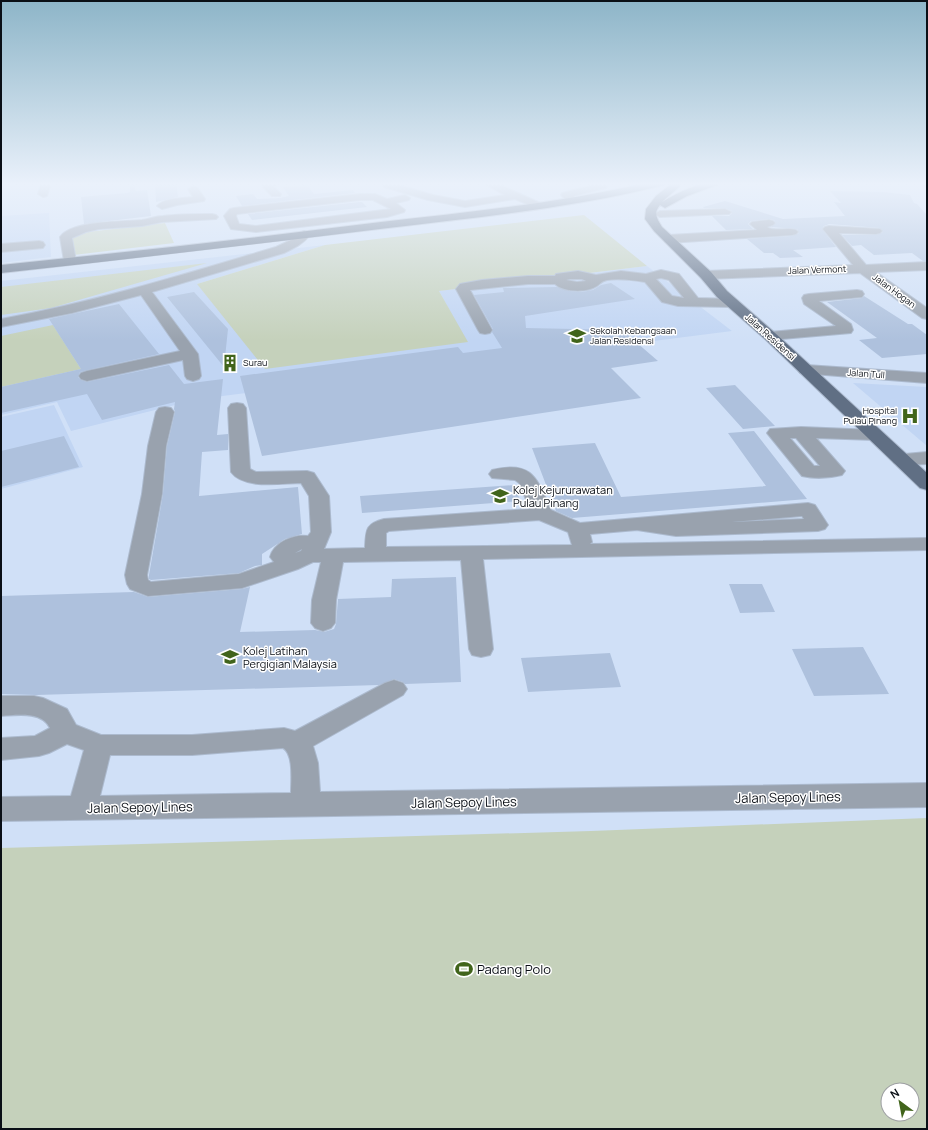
<svg xmlns="http://www.w3.org/2000/svg" width="928" height="1130" viewBox="0 0 928 1130" font-family="Manrope,sans-serif">
	<style>
		.built { fill: #c1d5f3 }
		.green { fill: #c5d1bb; fill-rule: evenodd }
		.building { fill: #aec1dd }
		.lines { fill: none; stroke-linecap: round; stroke-linejoin: round }
		.minor-casing { stroke: #acbace; stroke-width: 2 }
		.major-casing { stroke: #acbace; stroke-width: 2 }
		.minor { fill: #99a2ae; fill-rule: evenodd }
		.major { fill: #606f84; fill-rule: evenodd }
		.labels { text-anchor: middle; stroke-width: 3; stroke-linejoin: round; paint-order: stroke }
		.far-street-label { font-size: 9px; fill: #0a0f16; stroke: #fff }
		.far-poi-label { font-size: 9px; fill: #0a0f16; stroke: #fff; text-anchor: start }
		.poi-label { font-size: 11px; fill: #0a0f16; stroke: #fff; text-anchor: start }
		.near-street-label { font-size: 13px; fill: #0a0f16; stroke: #fff }
		.near-poi-label { font-size: 13px; fill: #0a0f16; stroke: #fff; text-anchor: start }
	</style>
	<rect width="100%" height="100%" fill="#d0e0f7"/>
	<path class="built" d="M49 213 51 257 1 263V216Z
		M325 245 197 284 467 342 439 291 647 266 732 331 199 399 71 431 57 402 1 415V281Z
		M853 383 927 387V446Z
		M54 405 83 467 1 489V417Z"/>
	<path class="green" d="M584 215 647 266 439 291 468 342 265 369 197 284 325 245Z
		M165 223 174 243 65 256 62 235Z
		M207 263 51 308 1 315V287Z
		M53 325 81 369 1 387V336Z
		M927 818V1129H1V848L591 831ZM888 1090H912V1114H888Z"/>
	<path class="building" d="M130 183H133L136 191 147 190 151 216 84 224 81 197 127 193 130 192Z
		M155 183H176L178 197 156 202Z
		M307 185 314 194 353 190 355 193 242 206 236 196 253 194 257 199 280 198 289 196 283 187Z
		M830 191 884 192 910 195 914 203 917 204 927 215V261H923L912 253 874 255 861 245 852 246 842 235H876L883 232 880 228 829 224 824 226 822 229 836 247 793 250 803 257 780 258 773 253H764L747 239 792 236 799 233 797 229 771 227 776 223 774 220 769 219 751 221 748 224 753 229 726 230 712 216H729L732 213V211L725 208H704L703 207 725 201 783 219 845 216 834 202 841 203Z
		M360 202H362L367 207 252 220 248 214Z
		M611 283 635 299 525 316 526 328 622 330 658 361 611 368 641 398 262 456 240 376 458 347 463 353 502 348 492 332 493 329 474 295 504 292 503 288 557 287 569 291 582 292 593 290 601 285Z
		M194 292 228 329 224 367 167 297Z
		M864 296 908 324H912L927 335V354L882 358 859 340 877 338 827 302 862 298Z
		M119 304 159 354 87 370 80 372 78 377 81 380 87 382 169 365 184 384 223 379 217 435 228 434V450L202 452 199 496 298 487 302 534 285 539 262 554V565L255 566 239 573 151 580 149 579V575L163 494 167 446 175 412 174 409 175 402 102 420 87 394 1 413V387L81 369 49 319Z
		M735 385 775 426 743 429 706 388Z
		M754 431 807 499 572 518 556 511 532 448 595 443 621 497 766 486 728 433Z
		M64 436 79 467 1 487V451Z
		M515 485 520 501 362 513 360 496Z
		M456 577 461 682 405 684 403 682 394 679 379 685 36 695 1 694V596L134 592 148 597 242 589 250 587 240 632 315 630 324 632 334 629 336 624 338 599 391 597 392 579Z
		M729 584H762L775 612 740 613Z
		M863 647 889 694 814 696 792 649Z
		M610 653 621 687 528 692 521 658Z"/>
	<g class="lines">
		<g class="minor-casing">
			<path id="minor" d="M41 183H51L47 196 43 197 38 194Z
				M265 183H280L274 187 281 194 280 196H272L262 186Z
				M384 183H397L396 184 433 195 465 201 505 195 483 183H496L540 203 541 205 536 208 515 199 465 207 428 200 384 187 383 185Z
				M601 183 606 184 607 186 606 188 574 196 578 201 577 203H569L561 195 562 193Z
				M921 183H927V187L923 186Z
				M193 186 197 187 205 199 204 201 177 205 162 209 157 206C164 198 183 198 193 197L188 189Z
				M360 194H375L387 199 405 195 410 198 409 200 396 203 405 210 404 212 387 217 256 232 231 229 224 216 230 209 234 208ZM360 200H373L391 209 256 226 239 224 236 216 237 214Z
				M725 209 731 212 729 214 660 217 654 214 660 211Z
				M212 214 216 215 218 217 216 219 162 222 142 226 99 229 86 232 72 238 76 261 74 264H66L64 261 60 237C72 220 122 222 142 220 149 219 156 216 163 216 179 214 196 214 212 214Z
				M769 220 773 221 775 223 773 225 767 227C775 232 787 227 796 230L798 232 796 234 792 235 669 243 665 242 663 239 665 236 669 235 757 230 750 224 752 222Z
				M829 226 880 229 882 231 880 233 876 234 839 233 866 265 927 262V270L876 272 927 308V319L922 318 860 273 706 279 701 278 700 275 701 272 706 271 853 265 823 229 825 227Z
				M304 231 308 233 310 235C303 244 294 248 284 253L152 292 198 354 201 376 199 379 193 381 187 379 185 376 183 360 87 381 81 379 79 376 81 373 87 371 180 351 141 295 72 313 1 327V319C95 302 185 274 276 247L291 240 300 233Z
				M39 241 43 242 45 245 43 248 1 252V244Z
				M661 270 679 274 698 298 732 299 737 300 739 303 737 306 732 307 678 306 662 302 645 282C632 280 620 278 607 280 602 281 601 283 597 286 587 293 563 292 555 284H528L470 290 492 330 490 333 485 334 480 333 478 330 456 289 460 284 482 280 528 276H555L556 274 578 271 596 275 621 271 646 274ZM661 278 669 280 684 298 672 296 656 279ZM570 279H582L586 281 577 282 566 280Z
				M857 290 862 291 864 294 862 297 819 301 851 324 853 330 851 333 770 340 765 339 763 336 765 333 770 332 836 326 804 304 802 298 804 295 809 294Z
				M806 365 927 373V383L800 373 798 370 800 367Z
				M237 403 243 404 246 408 250 469 256 472 307 471 314 473 329 496 331 532 324 549 365 548C366 530 365 524 384 519L530 509 519 483 515 480 492 478 489 474 492 470C533 460 537 479 551 510L580 523 808 503 815 505 828 525 825 529 818 531 676 536 637 530 590 534 592 542 590 544 927 538V550L483 559 493 649 490 655 481 657 472 655 469 649 461 560 343 562 336 600 335 623 331 628 323 631 315 628 311 623 312 600 321 562H313L298 569 242 588 148 596 130 589 127 584 125 575 142 494 148 446 156 412 159 408 165 407 171 408 174 412 166 446 162 494 147 575 148 580 151 582 239 574 274 562 270 557C274 542 294 534 308 536L311 532 309 496 301 483C282 483 244 490 231 472L228 408 231 404ZM802 516 804 519 732 522ZM539 520 568 532 572 545 386 547V533L389 531ZM302 549 301 551 295 553Z
				M801 427 875 430 881 431 884 435 881 439 875 440 816 438 845 471 842 475C830 478 814 479 802 476L767 433 770 429ZM790 438H796L820 466H814Z
				M927 452V464L901 465 894 463 892 459 894 455Z
				M394 680 403 683 407 689 403 695 313 746 318 763 320 792 927 783V807L1 821V797L71 796 84 750 67 744 49 753 39 756 1 760V738L35 736 50 728C42 711 17 715 1 716V696H34L43 698 67 709 76 725 101 735H192L284 728 295 731 385 683ZM283 748C294 754 291 782 291 793L100 796 110 755H192Z"/>
		</g>
		<g class="major-casing">
			<path id="major" d="M646 183H665L664 185C573 208 480 217 388 228 259 244 130 259 1 273V265C128 252 254 238 381 222 470 212 559 203 646 183Z
				M670 183H680V186L662 202C681 191 696 183 718 183L717 185 687 196 665 208 660 205C653 213 657 219 662 227L711 272 727 291 775 333 927 473V490L920 488 765 339 717 297 701 278 654 231 645 219 646 209 656 196 670 185Z"/>
		</g>
		<use href="#minor" class="minor"/>
		<use href="#major" class="major"/>
	</g>
	<linearGradient id="sky" x2="0" y2="1"><stop stop-color="#8db5c8"/><stop offset="0.54" stop-color="#eaf1fb"/><stop offset="1" stop-color="#eaf1fb" stop-opacity="0"/></linearGradient>
	<rect width="928" height="341" fill="url(#sky)"/>
	<defs>
		<g id="school-bare" transform="scale(1.38)"><path d="M0-5L7-2L0 1L-7-2ZM-4 1L0 2.5L4 1V4Q0 6-4 4Z" fill="#41641b" stroke="#fff" stroke-width="2.5" paint-order="stroke"/></g>
		<g id="building-bare" transform="scale(1.38)"><path d="M-4-6H4V6H1V3H-1V6H-4ZM-2.5-4.3h1.7v1.8h-1.7ZM.8-4.3h1.7v1.8H.8ZM-2.5-1h1.7V.8h-1.7ZM.8-1h1.7V.8H.8Z" fill="#41641b" stroke="#fff" stroke-width="2.5" paint-order="stroke"/></g>
		<g id="hospital-bare" transform="scale(1.38)"><path d="M-5-5h3v3.5h4V-5h3V5h-3V1.5h-4V5h-3Z" fill="#41641b" stroke="#fff" stroke-width="2.5" paint-order="stroke"/></g>
		<g id="university-bare" transform="scale(1.38)"><path d="M0-5L7-2L0 1L-7-2ZM-4 1L0 2.5L4 1V4Q0 6-4 4Z" fill="#41641b" stroke="#fff" stroke-width="2.5" paint-order="stroke"/></g>
		<g id="stadium-bare" transform="scale(1.38)"><path d="M0-5a6.5 5 0 1 0 0 10a6.5 5 0 1 0 0-10ZM-3.5-1.8h7v3.6h-7Z" fill="#41641b" stroke="#fff" stroke-width="2.5" paint-order="stroke"/></g>
	</defs>
	<g fill-rule="evenodd">
		<use href="#school-bare" x="577" y="336"/>
		<use href="#building-bare" x="230" y="363"/>
		<use href="#hospital-bare" x="910" y="416"/>
		<use href="#university-bare" x="500" y="496"/>
		<use href="#university-bare" x="230" y="657"/>
		<use href="#stadium-bare" x="464" y="969"/>
	</g>
	<g class="labels">
		<g class="far-street-label">
			<text transform="translate(817 270) rotate(-2)" y="3">Jalan Vermont</text>
			<text transform="translate(894 291) rotate(36)" y="3">Jalan Hogan</text>
			<text transform="translate(770 337) rotate(42)" y="3">Jalan Residensi</text>
			<text transform="translate(866 374) rotate(4)" y="3">Jalan Tull</text>
		</g>
		<g class="far-poi-label">
			<text x="590" y="334">Sekolah Kebangsaan<tspan x="590" dy="10">Jalan Residensi</tspan></text>
			<text x="243" y="366">Surau</text>
			<text x="897" y="414" text-anchor="end">Hospital<tspan x="897" dy="10">Pulau Pinang</tspan></text>
		</g>
		<g class="poi-label">
			<text x="513" y="494">Kolej Kejururawatan<tspan x="513" dy="13">Pulau Pinang</tspan></text>
			<text x="243" y="655">Kolej Latihan<tspan x="243" dy="13">Pergigian Malaysia</tspan></text>
		</g>
		<g class="near-street-label">
			<text transform="translate(788 797) rotate(-1)" y="5">Jalan Sepoy Lines</text>
			<text transform="translate(464 802) rotate(-1)" y="5">Jalan Sepoy Lines</text>
			<text transform="translate(140 807) rotate(-1)" y="5">Jalan Sepoy Lines</text>
		</g>
		<g class="near-poi-label">
			<text x="477" y="974">Padang Polo</text>
		</g>
	</g>
	<rect width="928" height="1130" fill="none" stroke="#0a0f16" stroke-width="4"/>
	<g transform="translate(900 1102) rotate(328)"><circle r="19" fill="#ffffff" stroke="#9d9fa2"/>
	<path d="M0-3L7 15L0 10L-7 15Z" fill="#41641b"/>
	<text y="-6" font-size="11" font-weight="bold" text-anchor="middle" fill="#0a0f16">N</text>
	</g>
</svg>
